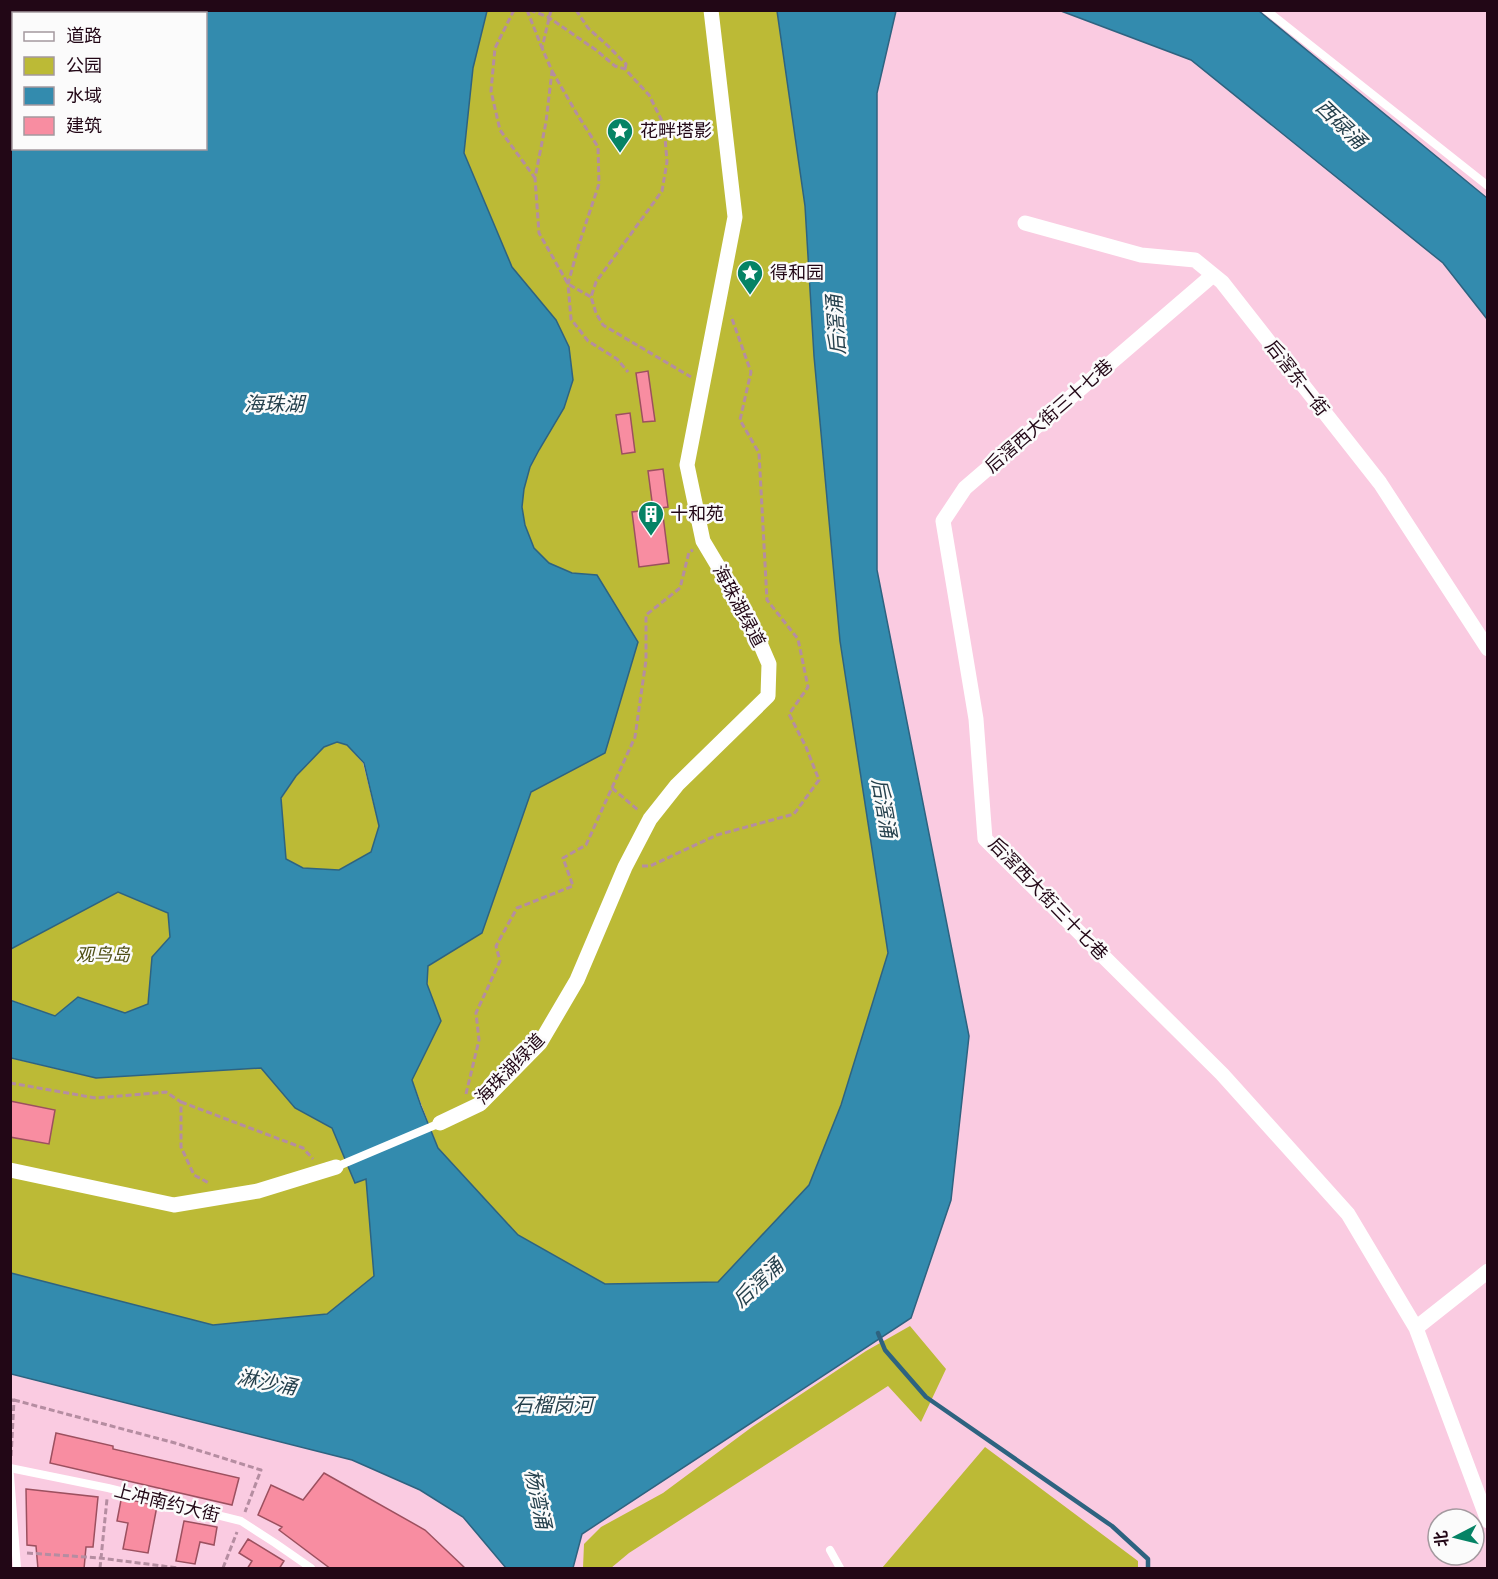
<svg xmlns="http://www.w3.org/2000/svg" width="1498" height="1579" viewBox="0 0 1498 1579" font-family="Spectral,'Noto Sans SC',serif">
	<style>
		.green { fill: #bcba36 }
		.water { fill: #338bae; stroke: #2e6380; stroke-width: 1.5; fill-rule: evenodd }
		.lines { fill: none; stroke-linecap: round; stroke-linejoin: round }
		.stream { stroke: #2e6380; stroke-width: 4.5 }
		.building { fill: #f88da1; stroke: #9c505f; stroke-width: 1.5 }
		.path { stroke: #b58da1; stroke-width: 3; stroke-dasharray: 6 3; stroke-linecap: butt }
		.lane { stroke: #fff; stroke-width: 8 }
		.street { stroke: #fff; stroke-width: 15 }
		.labels { text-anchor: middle; stroke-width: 5; stroke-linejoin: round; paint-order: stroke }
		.poi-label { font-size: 18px; fill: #220716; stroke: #fbfbfb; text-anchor: start }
		.street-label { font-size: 18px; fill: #220716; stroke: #fbfbfb }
		.park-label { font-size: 18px; font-style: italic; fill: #4e4e14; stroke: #fbfbfb }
		.water-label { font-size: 20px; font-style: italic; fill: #26414d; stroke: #fbfbfb }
	</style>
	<rect width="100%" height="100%" fill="#facbe1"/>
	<path class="green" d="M11 10 53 11 54 13 14 14V103L11 106Z
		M487 11H777L805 206 814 356 840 641 888 953 841 1105 809 1185 718 1282 605 1284 518 1235 438 1148 412 1080 441 1021 427 984 428 966 482 933 531 792 605 753 597 575 572 573 549 563 534 548 525 525 522 507 524 489 530 467 573 380 569 347 556 320 512 267 464 153 473 68Z
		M337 742 347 745 363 763 379 826 371 853 339 870 303 868 286 859 281 799 296 776 324 747Z
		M118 892 168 913 170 937 152 957 149 1004 125 1013 78 997 55 1016 11 1000 10 949Z
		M10 1058 96 1078 261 1068 295 1108 332 1128 355 1182 366 1178 374 1276 327 1314 213 1325 11 1273Z
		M910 1326 946 1369 921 1422 888 1386 629 1553 611 1568H583L584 1544 601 1527 663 1493 752 1427 866 1351Z
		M985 1447 1138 1561V1568H882Z"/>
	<path class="water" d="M53 11H487L473 68 464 153 512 267 556 320 569 347 573 380 564 408 539 450 530 467 524 489 522 507 525 525 534 548 549 563 572 573 597 575 638 642 605 753 531 792 482 933 428 966 427 984 441 1021 412 1080 421 1106 438 1148 518 1235 605 1284 718 1282 809 1185 841 1105 888 953 840 641 814 356 805 206 777 11H896L877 93V570L969 1036 951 1200 911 1318 582 1534 573 1568H506L463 1517 420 1490 352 1460 11 1374V1273L213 1325 327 1314 374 1276 366 1179 355 1183 332 1128 295 1108 261 1068 96 1078 11 1058 10 1000 55 1016 78 997 125 1013 148 1004 152 957 170 937 168 913 118 892 11 949V106L13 103 14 148H206V14H54ZM337 742 347 745 364 763 379 826 371 852 339 870 303 868 286 859 281 798 296 776 324 747Z
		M1061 11H1259L1487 198V319L1443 263 1191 60Z"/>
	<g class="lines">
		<path class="stream" d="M878 1333 885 1350 926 1397 1112 1526 1148 1559V1568"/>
	</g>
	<path class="building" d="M648 371 655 421 643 422 636 373Z
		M630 413 635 452 622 454 616 415Z
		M663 469 668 507 653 509 648 471Z
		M662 508 669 563 639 567 632 512Z
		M10 1101 55 1110 49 1144 10 1137Z
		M56 1433 113 1446V1449L239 1478 232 1505 50 1463Z
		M324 1473 425 1530 466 1569H331L279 1530 282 1527 258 1515 271 1485 303 1500Z
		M26 1489 98 1497 93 1547H86L84 1569H38L36 1546 27 1545Z
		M121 1500 136 1501 157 1506 148 1553 123 1549 128 1523 117 1521Z
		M184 1521 217 1527 214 1545 200 1542 195 1564 176 1561Z
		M248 1539 284 1561 279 1569H247L252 1561 239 1553Z"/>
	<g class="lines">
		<path class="path" d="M514 10 495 48 491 91 500 130 535 178
			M527 10 542 48
			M530 10 548 17 596 50 615 66 625 69 649 95 664 125 667 162 662 191 596 282 591 297 596 313 603 325 691 377
			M551 10 542 48 552 71 546 122 535 178 539 233 568 284 591 297
			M576 10 588 28 607 45 626 64 625 69
			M552 71 577 114 598 147 599 184 579 244 568 284 571 319 588 341 617 359 628 372
			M612 788 638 810
			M642 866H650L717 835 794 814 819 780 806 747 789 714 808 687 798 639 767 600 759 453 740 420 751 372 731 316
			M10 1083 96 1098 166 1092 181 1102V1147L194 1175 209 1183
			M466 1094 479 1040 476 1013 500 961 496 946 517 908 573 886 563 858 586 845 635 737 646 660V615L680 588 689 552 693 550
			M181 1102 303 1148 313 1159
			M10 1400H14L11 1458
			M14 1400 175 1443 261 1470 245 1512
			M27 1553 100 1558 178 1568
			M100 1568 107 1499
			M223 1568 237 1532"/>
		<path class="lane" d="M1266 10 1488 186
			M336 1167 440 1123
			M10 1468 108 1488 241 1521 275 1543 311 1568
			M10 1475 17 1568
			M830 1550 840 1568"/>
		<path class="street" d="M1025 223 1141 255 1195 260 1222 282 1380 483 1488 649
			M1213 275 965 488 943 521 976 719 985 839 1222 1074 1348 1214 1416 1328 1488 1521
			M440 1123 480 1104 540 1043 577 980 625 867 650 819 677 785 768 696 769 664 749 618 703 541 687 465 735 217 711 10
			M10 1170 174 1205 258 1191 336 1167
			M1416 1328 1488 1271"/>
	</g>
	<defs>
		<g id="sight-pin" transform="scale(1.35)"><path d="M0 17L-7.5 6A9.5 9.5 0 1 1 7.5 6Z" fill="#058365" stroke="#fbfbfb"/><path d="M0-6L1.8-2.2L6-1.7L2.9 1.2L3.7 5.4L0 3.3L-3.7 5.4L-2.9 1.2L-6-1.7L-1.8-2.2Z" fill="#fff"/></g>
		<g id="building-pin" transform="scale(1.35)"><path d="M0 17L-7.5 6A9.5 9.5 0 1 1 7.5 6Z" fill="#058365" stroke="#fbfbfb"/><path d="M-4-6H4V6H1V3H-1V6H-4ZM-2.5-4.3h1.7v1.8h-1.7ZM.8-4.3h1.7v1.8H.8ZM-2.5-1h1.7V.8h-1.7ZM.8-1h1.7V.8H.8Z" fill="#fff"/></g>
	</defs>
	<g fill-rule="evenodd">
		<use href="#sight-pin" x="620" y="131"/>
		<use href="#sight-pin" x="750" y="273"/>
		<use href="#building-pin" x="651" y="514"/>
	</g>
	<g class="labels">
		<g class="poi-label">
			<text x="640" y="137">花畔塔影</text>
			<text x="770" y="279">得和园</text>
			<text x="670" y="520">十和苑</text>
		</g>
		<g class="street-label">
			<text transform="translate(1297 378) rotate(52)" y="6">后滘东一街</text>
			<text transform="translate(1049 416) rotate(-41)" y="6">后滘西大街三十七巷</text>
			<text transform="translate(739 606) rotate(62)" y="6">海珠湖绿道</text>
			<text transform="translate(1048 899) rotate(46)" y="6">后滘西大街三十七巷</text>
			<text transform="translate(510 1069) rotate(-46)" y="6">海珠湖绿道</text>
			<text transform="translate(167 1503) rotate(14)" y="6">上冲南约大街</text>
		</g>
		<g class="park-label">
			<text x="103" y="961">观鸟岛</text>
		</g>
		<g class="water-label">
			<text transform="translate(1341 124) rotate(44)" y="7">西碌涌</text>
			<text transform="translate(836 325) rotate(-94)" y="7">后滘涌</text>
			<text x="274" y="411">海珠湖</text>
			<text transform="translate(884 808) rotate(80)" y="7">后滘涌</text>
			<text transform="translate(758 1283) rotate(-43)" y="7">后滘涌</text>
			<text transform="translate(267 1382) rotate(11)" y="7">淋沙涌</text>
			<text x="553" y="1412">石榴岗河</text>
			<text transform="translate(538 1499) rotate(78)" y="7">杨湾涌</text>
		</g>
	</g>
	<rect width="1498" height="1579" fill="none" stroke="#220716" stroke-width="24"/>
	<rect x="12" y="12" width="195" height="138" fill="#fbfbfb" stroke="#a4999f" stroke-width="1.5"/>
	<rect x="24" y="32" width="30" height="9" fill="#ffffff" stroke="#a4999f" stroke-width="1.5"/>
	<text x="66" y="42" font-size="18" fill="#220716">道路</text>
	<rect x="24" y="57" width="30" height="18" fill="#bcba36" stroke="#a4999f" stroke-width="1.5"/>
	<text x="66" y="72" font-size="18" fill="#220716">公园</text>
	<rect x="24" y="87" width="30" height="18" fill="#338bae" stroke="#a4999f" stroke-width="1.5"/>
	<text x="66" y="102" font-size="18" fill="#220716">水域</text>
	<rect x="24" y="117" width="30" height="18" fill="#f88da1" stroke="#a4999f" stroke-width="1.5"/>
	<text x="66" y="132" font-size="18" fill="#220716">建筑</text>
	<g transform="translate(1456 1537) rotate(263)"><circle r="28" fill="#fbfbfb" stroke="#a4999f" stroke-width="1.5"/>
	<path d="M0-4.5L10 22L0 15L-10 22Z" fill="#058365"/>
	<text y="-9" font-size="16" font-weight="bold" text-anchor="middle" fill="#220716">北</text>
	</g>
</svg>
